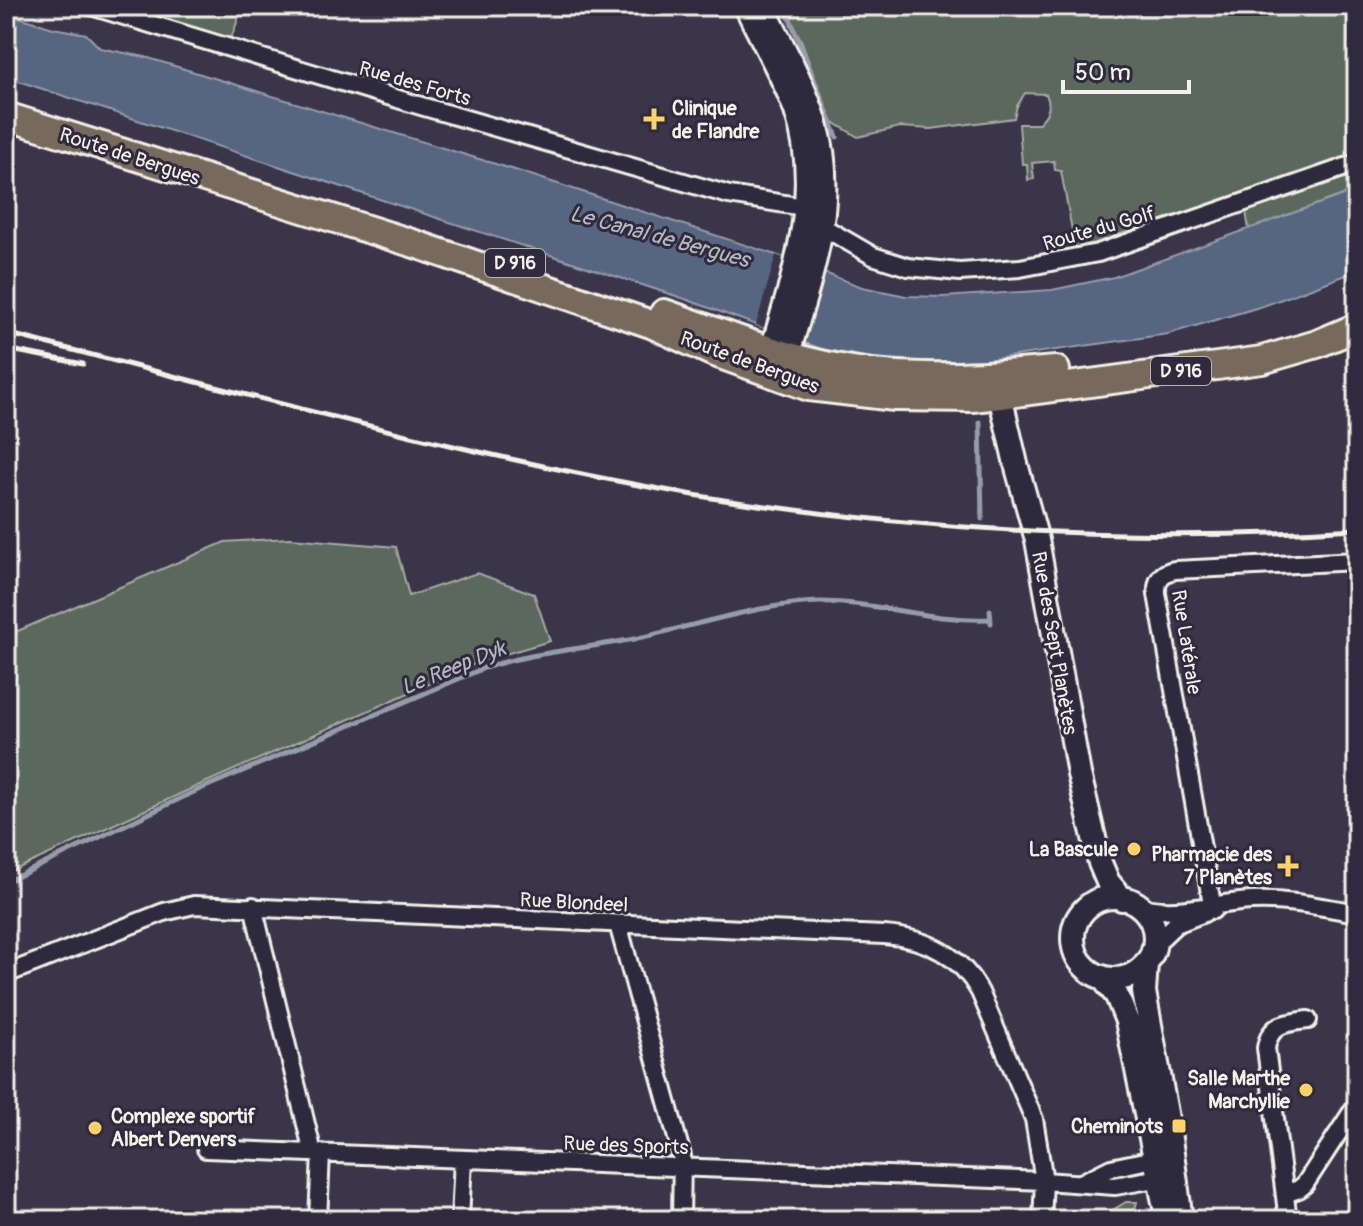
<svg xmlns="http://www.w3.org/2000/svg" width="1363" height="1226" viewBox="0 0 1363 1226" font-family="Pangolin,sans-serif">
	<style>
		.green { fill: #5a675d; stroke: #a7aca2; stroke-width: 2 }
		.water { fill: #566580; stroke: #959daa; stroke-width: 2 }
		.pier { fill: #3b354a }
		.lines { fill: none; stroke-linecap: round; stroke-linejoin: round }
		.stream { stroke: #959daa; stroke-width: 5 }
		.street-casing { stroke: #f4f1e8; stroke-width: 22 }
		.secondary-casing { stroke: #f4f1e8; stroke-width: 28 }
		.primary-casing { stroke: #f4f1e8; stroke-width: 32 }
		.street { stroke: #2f2a3d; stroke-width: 16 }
		.secondary { stroke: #2f2a3d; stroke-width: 22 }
		.primary { stroke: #77695c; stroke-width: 26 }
		.rail { stroke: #f4f1e8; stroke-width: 5 }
		.poi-dot { fill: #ffd166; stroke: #2f2a3d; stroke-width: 3 }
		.labels { text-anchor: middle; stroke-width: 6; stroke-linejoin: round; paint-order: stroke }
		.shield { fill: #2f2a3d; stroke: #b9b5b5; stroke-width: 2 }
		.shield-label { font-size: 18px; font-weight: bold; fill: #f4f1e8 }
		.street-label { font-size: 20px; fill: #f4f1e8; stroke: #2f2a3d }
		.poi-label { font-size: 20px; font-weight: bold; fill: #f4f1e8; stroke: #2f2a3d; text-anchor: end }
		.water-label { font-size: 22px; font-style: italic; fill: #b5b9be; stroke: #2f2a3d }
	</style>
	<rect width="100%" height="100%" fill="#3b354a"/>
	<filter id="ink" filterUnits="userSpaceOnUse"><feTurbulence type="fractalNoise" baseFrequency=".0125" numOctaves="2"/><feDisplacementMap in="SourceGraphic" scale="16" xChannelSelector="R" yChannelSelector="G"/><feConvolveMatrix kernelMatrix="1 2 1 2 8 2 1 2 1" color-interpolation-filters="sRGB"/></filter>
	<g filter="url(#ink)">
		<path class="green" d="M130 6H243L230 41Z
			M780 6H1357V190L1249 230 1243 193 1130 236 1076 252 1061 171 1055 170 1054 161 1032 163 1034 179 1028 180 1027 164H1022L1019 124H1038C1048 114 1052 107 1046 94L1025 93 1017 106 1014 118 931 129 900 127 858 137 828 119 801 39Z
			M290 538 396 547 409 596 477 573 534 594 550 641 481 661 193 788 6 874V636L225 542Z
			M1126 1202H1137L1132 1220H1080L1090 1214 1096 1220Z"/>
		<path class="water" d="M6 13 53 28 86 34 100 48 145 57 515 170 776 255 862 287 906 296 943 297 1052 290 1114 277 1357 190V271L1263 306 1168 334 972 362 881 360 822 349 685 299 6 77Z"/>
		<path class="pier" d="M776 255 821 272 803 342 756 325Z"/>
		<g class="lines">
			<path class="stream" d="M785 6 837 137
				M980 422 982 519
				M990 610 991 623
				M6 882 198 790 484 668C533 652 584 649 634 639 692 627 762 603 820 602 878 602 933 622 991 619"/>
			<g class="street-casing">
				<path id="street" d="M91 6 421 106 729 195 816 209
					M813 226 830 231 873 256 908 267 960 272 1020 268 1098 253 1357 163
					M253 906 313 1153
					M1138 906C1174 917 1214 903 1251 901 1287 899 1322 907 1357 913
					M1213 910 1157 594C1156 581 1161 572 1175 570L1357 561
					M618 924 682 1156 681 1220
					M1154 945 1176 924 1204 913
					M6 974 164 912 194 905 884 935C925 938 960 954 980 992L1034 1119 1044 1181 1042 1220
					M206 1149 1044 1181 1115 1186 1167 1177
					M1081 1183 1111 1168 1163 1157
					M1285 1194 1299 1189 1305 1184 1357 1104
					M318 1220 321 1153
					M460 1220 463 1159
					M1288 1220 1266 1048C1270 1023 1286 1023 1308 1020"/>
			</g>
			<g class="secondary-casing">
				<path id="secondary" d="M746 6C762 41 783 75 796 111 825 196 790 285 767 367
					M763 6C781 45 804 83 816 124 841 208 805 291 783 371
					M996 378 1016 464 1037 540 1079 774 1100 863 1108 882 1122 899
					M1073 938a41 41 0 1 1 82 0a41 41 0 1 1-82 0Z
					M1146 963 1144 992 1168 1124 1181 1220
					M1102 977 1117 996 1127 1021 1167 1217"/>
			</g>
			<g class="primary-casing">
				<path id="primary" d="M6 116 415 244 651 324 712 352 809 387 895 397 972 398 1000 395 1262 360 1317 344 1357 327
					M664 313C714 330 765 351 816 363 893 382 977 377 1056 370"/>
			</g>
			<use href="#street" class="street"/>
			<use href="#secondary" class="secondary"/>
			<use href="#primary" class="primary"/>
			<path class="rail" d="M6 333C244 393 481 461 724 500 932 532 1147 542 1357 529
				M6 349 83 364"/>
		</g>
	</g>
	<g class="poi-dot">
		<path d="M650 107h8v8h8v8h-8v8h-8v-8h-8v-8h8z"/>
		<circle cx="1134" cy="849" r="8"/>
		<path d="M1284 854h8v8h8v8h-8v8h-8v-8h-8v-8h8z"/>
		<circle cx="1306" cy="1090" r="8"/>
		<rect x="1171" y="1118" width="16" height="16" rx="4"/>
		<circle cx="95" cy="1128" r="8"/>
	</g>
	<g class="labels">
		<g class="shield">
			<rect x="485" y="249" width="60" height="28" rx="6"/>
			<rect x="1151" y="357" width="60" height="28" rx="6"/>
		</g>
		<g class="shield-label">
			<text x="515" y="269">D 916</text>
			<text x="1181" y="377">D 916</text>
		</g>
		<g class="street-label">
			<text transform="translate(415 83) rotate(16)" y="7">Rue des Forts</text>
			<text transform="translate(130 156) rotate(18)" y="7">Route de Bergues</text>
			<text transform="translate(1099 228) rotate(-16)" y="7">Route du Golf</text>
			<text transform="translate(750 362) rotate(20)" y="7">Route de Bergues</text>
			<text transform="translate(1187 642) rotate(81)" y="7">Rue Latérale</text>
			<text transform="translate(1055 643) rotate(80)" y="7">Rue des Sept Planètes</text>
			<text transform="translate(574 902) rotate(3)" y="7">Rue Blondeel</text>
			<text transform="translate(626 1145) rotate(2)" y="7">Rue des Sports</text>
		</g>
		<g class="poi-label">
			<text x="672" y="115" text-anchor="start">Clinique<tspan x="672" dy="23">de Flandre</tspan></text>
			<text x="1118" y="856">La Bascule</text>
			<text x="1272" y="861">Pharmacie des<tspan x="1272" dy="23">7 Planètes</tspan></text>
			<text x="1290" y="1085">Salle Marthe<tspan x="1290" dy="23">Marchyllie</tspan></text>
			<text x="111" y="1123" text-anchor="start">Complexe sportif<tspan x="111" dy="23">Albert Denvers</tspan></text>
			<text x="1163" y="1133">Cheminots</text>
		</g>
		<g class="water-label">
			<text transform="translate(660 236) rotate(15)" y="8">Le Canal de Bergues</text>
			<text transform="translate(453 667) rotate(-22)" y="8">Le Reep Dyk</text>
		</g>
	</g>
	<rect width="1363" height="1226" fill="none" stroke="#2f2a3d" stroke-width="32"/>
	<rect x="16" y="16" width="1331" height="1194" fill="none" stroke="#f4f1e8" stroke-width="3" filter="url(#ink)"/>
	<path d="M1063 80v12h126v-12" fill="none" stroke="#f4f1e8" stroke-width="4"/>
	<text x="1075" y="80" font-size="24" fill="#f4f1e8" stroke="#2f2a3d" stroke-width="6" paint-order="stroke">50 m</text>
</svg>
